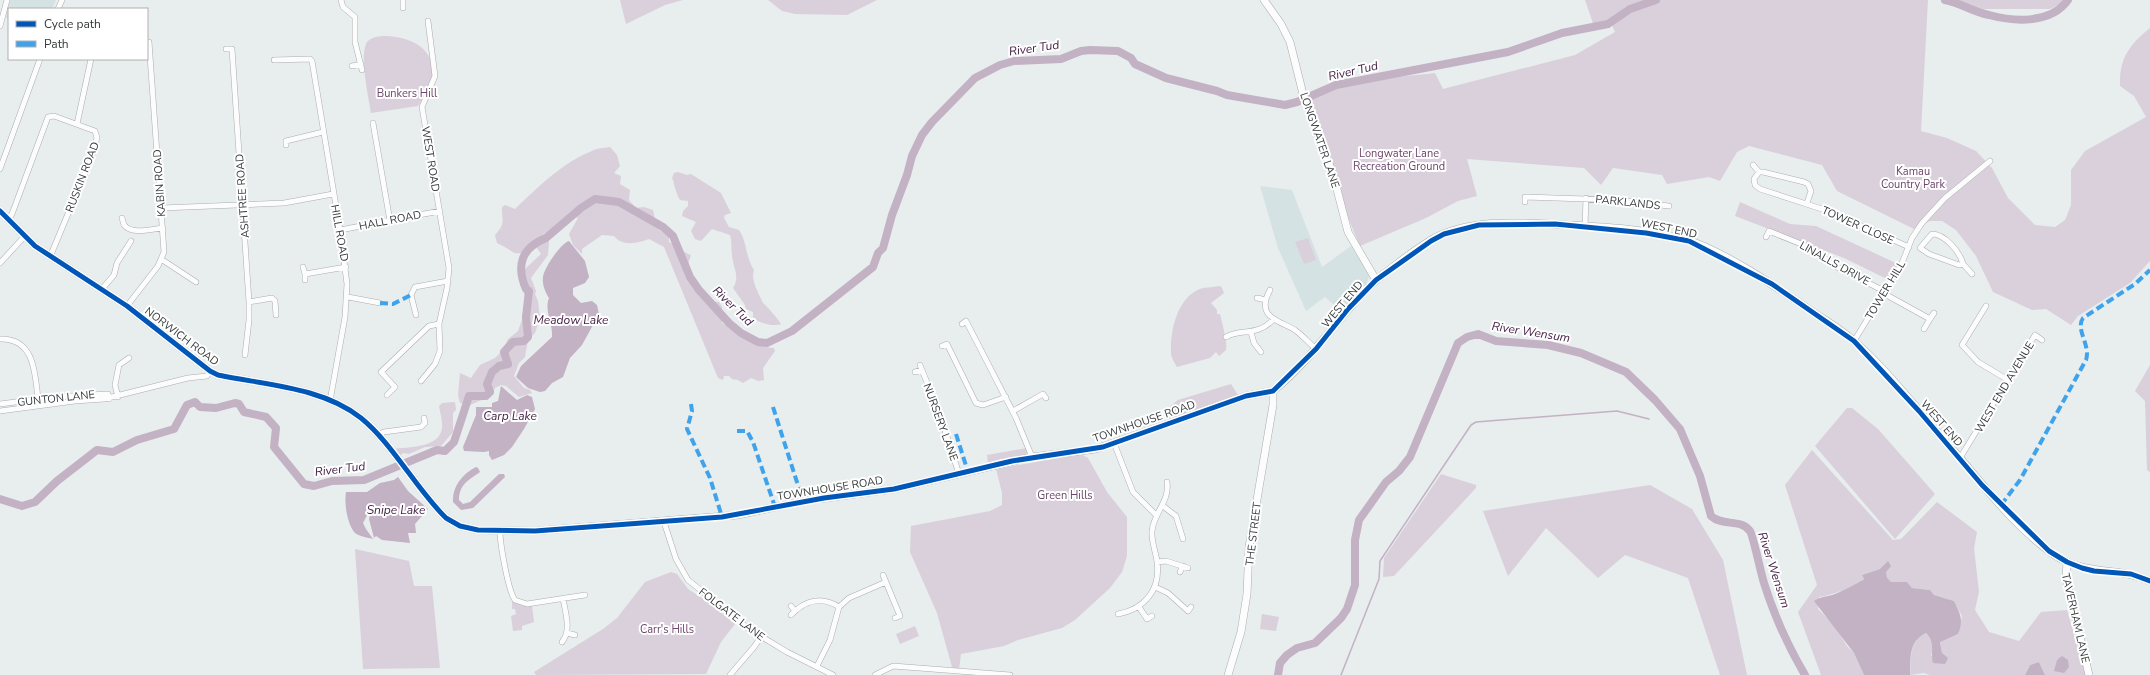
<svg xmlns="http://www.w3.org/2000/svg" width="2150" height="675" viewBox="0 0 2150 675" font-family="'Nunito Sans',sans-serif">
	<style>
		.built { fill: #d5e2e4 }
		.green { fill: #d9d0db }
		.water { fill: #c3b1c4 }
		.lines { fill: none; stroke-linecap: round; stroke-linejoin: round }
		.stream { stroke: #c3b1c4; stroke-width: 1.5 }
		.river { stroke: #c3b1c4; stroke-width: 8 }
		.street-casing { stroke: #aaaeaf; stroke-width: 6 }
		.secondary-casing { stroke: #aaaeaf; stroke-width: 8 }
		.street { stroke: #fcfcfc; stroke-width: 5 }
		.secondary { stroke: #fcfcfc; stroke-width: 7 }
		.quiet { stroke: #3fa3ec; stroke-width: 4; stroke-dasharray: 8 4; stroke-linecap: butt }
		.cycleway-casing { stroke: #fff; stroke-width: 8 }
		.cycleway { stroke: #0057b8; stroke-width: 5 }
		.labels { text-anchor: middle; stroke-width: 4; stroke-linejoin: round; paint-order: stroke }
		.park-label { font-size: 11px; fill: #6e466d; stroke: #fff }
		.street-label { font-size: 11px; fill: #363a3a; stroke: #fff }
		.water-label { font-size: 12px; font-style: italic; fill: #462146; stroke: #fff }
	</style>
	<rect width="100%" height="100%" fill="#e8edee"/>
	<path class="built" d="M10 0H56L52 9H9V19L6 18Z
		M1260 186 1292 190 1322 267 1351 246 1367 271 1369 277 1366 285 1342 312 1325 297 1306 311 1278 248Z"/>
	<path class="green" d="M620 0H683L665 5 626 24Z
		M768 0H877L847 15 795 14 782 11Z
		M1585 0H1928L1921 131 1947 138 1976 151 1992 168 2008 198 2035 225 2055 227 2065 220 2071 205V170L2085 151 2146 117 2134 96 2120 86C2119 59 2129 45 2150 28V261L2130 283 2078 316 2071 325 2046 309 2032 310 1993 292 1976 256 1956 230 1942 221H1930L1914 229 1837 191 1822 165 1749 146 1737 152 1720 181 1709 177 1667 184 1662 175 1613 168 1601 185 1584 168 1467 159 1477 196 1458 201 1426 218 1360 246 1346 213 1330 152 1310 98C1348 79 1393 78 1435 73L1443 89 1575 55 1615 32 1610 21 1594 26Z
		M1948 0H2069L2050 9H1983Z
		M385 36C416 37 442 53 429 88 426 94 421 100 418 106L371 113C369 99 358 51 368 41 372 37 379 36 385 36Z
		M610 147 617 155 620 166 614 173 621 176 620 184 630 190 629 200 636 208 644 207 653 210 657 228 669 237V242C677 245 682 252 691 255 690 259 688 263 687 267 685 278 696 294 704 301L719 302 722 307V323C739 333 752 347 774 348L775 351 763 368 764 380 758 381 751 378 743 383 738 380 732 379 729 376H724L723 380 718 378 664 247 649 239C639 243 622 247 614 236L602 235 582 249V254L573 245 569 234 578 218 567 215 553 231 543 234 549 242 548 255 531 278 536 291 535 294 538 301 540 318 535 333 528 340 525 357 519 363 514 376 524 388 530 390 532 393 519 397 506 386 501 385 495 388 491 396 470 405 460 403 458 395 460 373 471 378 480 365 495 358 503 350 508 339 518 331 523 317 530 306 520 285 525 269 541 254 537 248C510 257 520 254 497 243L495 235C507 222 501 221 502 207L505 205 515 209C537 188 563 162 592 151 597 148 604 148 610 147Z
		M678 172 687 175 691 174 721 193 731 213 725 215 724 218 729 227 739 230C747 241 745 256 754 270 750 280 759 294 763 303 764 303 780 321 781 324 774 327 759 323 753 318V312L746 309 745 305 733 288C741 276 732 266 732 254 731 247 732 242 730 235L712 229 701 241 695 239 691 231 696 222 682 216 683 211 688 206V201L680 200C675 192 674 181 672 178L674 173Z
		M1740 202 1790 224 1816 226 1898 264 1889 280 1844 258 1735 216Z
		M1308 238 1316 260 1304 264 1295 242Z
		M1221 286 1224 293 1211 303 1217 310V314H1220C1222 323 1228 344 1226 350L1219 356 1216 352 1210 358 1177 367C1175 363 1171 358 1171 353 1170 331 1177 298 1200 289 1206 287 1215 287 1221 286Z
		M2150 365V472L2147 470 2145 401 2135 391Z
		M1231 384 1238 395 1169 419 1166 413 1168 408 1178 400Z
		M455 402 456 410 453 413V432L441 446 425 447 409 454 403 453 399 457 393 449C408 447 440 448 442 428 443 421 440 413 439 406L442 403Z
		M1847 408H1852L1878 429 1935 494 1895 539 1815 446Z
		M1027 448 1029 451 1024 456 1004 461 1001 459 988 463 987 455Z
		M1812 450 1893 540 1901 539 1937 502 1977 532 1974 548 1979 592 1975 610 1989 632 2019 641 2041 612 2067 610 2086 675H2045L2039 662 2030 665 2025 675H1930L1924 673 1910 675C1912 657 1908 642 1926 633 1933 641 1934 646 1931 656L1942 653 1940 641 1958 634 1962 616 1954 601 1934 595 1930 590 1912 588 1907 582H1891L1887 579 1886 572 1880 569 1862 575 1864 579C1858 586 1829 596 1819 597L1818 609 1834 625 1847 646 1854 653 1864 675H1821L1798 612 1817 585 1785 485Z
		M1081 454 1088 458 1107 492 1127 517V556L1122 572 1110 588 1075 620 1062 628 1018 640 1004 646 961 654 959 670 952 667 937 613 910 552 911 526 990 511 1002 505V493L996 469Z
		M1441 474 1476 485V488L1394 576 1383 577 1384 558Z
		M1650 485 1692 509 1723 560 1747 675H1720L1688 578 1625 555 1598 578 1546 528 1508 576 1483 511Z
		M355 549 409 561 414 586H432L440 668 363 669Z
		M671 572 677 574 688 589 711 604 735 624 721 642 706 674 536 675 534 672 603 629 617 618 645 582Z
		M512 601 523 606H532L534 622 522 626V630L513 631 511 616 516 614 515 609H512Z
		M1262 614 1279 617 1276 631 1260 629Z
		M915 626 919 636 900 644 896 634Z"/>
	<path class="water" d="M569 241 585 261 589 277 585 283 573 288V295L581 303 592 301 597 305 599 314 582 345 570 358 563 377 552 383 545 391 540 392 528 388 516 377 521 366 552 337C553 324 544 310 549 298 545 292 542 284 543 277 544 268 561 243 569 241Z
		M501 386 517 400 527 395 532 397 535 409 524 429 512 447 504 455 492 460 489 455V451L484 452 464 451 463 447 476 415V407H492V403L498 401Z
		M476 467 478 468 480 472C469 480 459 484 459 500L463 504 470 502 499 474H504L505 477 473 508 461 510 453 502C452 487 462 474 476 467Z
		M398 477 408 491 428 509 415 524 416 533H408L410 543 382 540 376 536 374 538 369 519 370 515 374 513 372 506 363 523 366 529 373 539C369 538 358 536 355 533 347 524 344 503 346 492H367L380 483 394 480Z
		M1888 561 1891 566 1886 572 1887 578 1891 582H1907L1912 588 1930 590 1934 595 1954 601C1960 613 1964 620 1958 634L1940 642 1942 653 1948 658 1945 664 1933 663C1930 651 1936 643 1926 633 1908 642 1911 657 1910 675H1864L1854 653 1814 601C1821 596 1827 597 1835 594 1840 592 1861 582 1864 579L1862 575 1880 569Z
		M2062 656 2068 660 2069 667 2064 673 2054 671 2057 660Z
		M2039 662 2045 675H2025L2030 665Z"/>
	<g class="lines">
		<path class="stream" d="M1341 675 1379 579 1380 561 1471 425 1476 422 1617 411 1649 419"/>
		<path class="river" d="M1945 0C1961 3 1973 12 1989 15 2015 22 2051 24 2068 0
			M0 499 22 506 35 502 57 481 97 450 113 452 137 440 174 429 187 405 195 402 200 407 216 408 235 403 239 404 244 412 266 417 276 428 274 447 304 484 314 486 332 481 364 480 437 450 445 451 454 442 469 396H486L490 392 487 384 492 372 499 366 508 364 504 352 513 342 524 341 528 337 526 317 529 291 526 289C516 266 521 248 546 238L581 208 595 199 619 202 663 227 673 236 690 277 699 290 729 323 741 333 758 342 767 343 792 331 873 267 878 253 883 248 892 215 907 175 912 156 922 135 932 122 975 78 1000 65 1014 61 1061 59 1081 51 1090 50 1118 51 1131 58 1135 64 1166 78 1217 91 1227 95 1285 105 1297 102 1336 85 1508 52 1562 33 1608 24 1630 9 1656 0
			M1278 675 1280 663 1287 655 1297 648 1315 643 1341 618 1347 609 1355 585V540L1359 520 1386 482 1399 471 1410 457 1458 343 1467 337 1478 334 1496 341 1548 345 1581 353 1626 372 1655 400 1680 429 1700 476 1711 516C1723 527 1740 518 1750 531 1753 535 1761 574 1764 583 1774 615 1788 646 1805 675"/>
		<g class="street-casing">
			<path id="street" d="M341 0 343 7 355 17V42L362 70
				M403 0V8
				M58 9 62 0
				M0 26 7 0
				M226 49H232L249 302V320L245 355
				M274 60 310 59 312 61 340 230 347 284 345 317 330 401
				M352 66 361 64
				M373 123 390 221
				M77 124 91 59
				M286 145V141L323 132
				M1753 165 1759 172
				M0 169 40 59
				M1525 202V197L1616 200 1669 206
				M1807 203 1811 191 1808 184 1804 182 1763 172H1759L1754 179 1755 185 1760 189 1828 211 1909 247
				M161 208 284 203 333 194
				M122 218 124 225C132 235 151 229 163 228
				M8 220 12 214 48 117 54 116 95 131 97 138 90 161 50 257
				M1585 226 1586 198
				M340 230 440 211
				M1932 234C1945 234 1960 252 1963 264L1959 265 1929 254 1920 248Z
				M1766 237 1769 231 1811 248 1835 266 1884 291
				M161 259 196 282
				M0 263 24 237
				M1963 264 1972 274
				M303 267 305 274
				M305 280V274L346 267
				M102 289 114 275 117 263 131 241
				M1270 290C1255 317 1278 320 1295 330 1302 335 1309 343 1316 349
				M1883 293 1930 319 1924 329
				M348 297 380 303
				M1257 298 1266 300
				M249 302 272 298 275 301 276 315
				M127 306 158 266 164 252 149 42
				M1986 306 1962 345 1978 362 2008 380
				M416 315 411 295 415 287 448 281
				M1930 319 1934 313
				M962 324 966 321 1016 418 1032 457
				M1251 332 1254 343 1261 352
				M1226 337C1241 328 1256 337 1273 320
				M0 339C35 338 35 374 38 399
				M1854 341 1902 263 1912 238 1922 223 1945 198 1990 161
				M942 346 947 344 976 403 983 405 1006 397
				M920 365 940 415 959 474
				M915 372 922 370
				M421 381 435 364 440 351 439 324 447 288 449 268 422 107 435 76 428 21
				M387 395 395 387 381 372 429 326 439 324
				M118 397 115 385 119 365 129 358
				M0 404 53 397 108 394 109 399
				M0 411 75 401 104 399 188 378 207 376 210 371
				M1013 411 1043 394 1046 398
				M377 435 384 432 421 427 425 423 424 418
				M1114 443 1133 492 1157 516
				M1960 458 2035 335 2042 340
				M1163 506 1176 516 1183 539
				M664 522 676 559 688 580 749 629 787 652 833 675
				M500 531C500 543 508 591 515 600L527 604 585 595
				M1157 562 1166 561 1188 568
				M1180 572 1183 566
				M883 575 900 616 895 618
				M1155 587 1168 593 1188 611 1191 607
				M791 606 795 611
				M1139 607 1147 619 1152 616
				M1118 614C1145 609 1161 589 1157 562 1156 552 1151 541 1152 531 1154 512 1170 501 1167 482
				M791 615C805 600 822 596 839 607
				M567 633 575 635
				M562 642C572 630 565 612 563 598
				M817 666 830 640 839 607 849 598 886 582
				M730 675 754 647 761 637
				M875 675 893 666 1010 675"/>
		</g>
		<g class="secondary-casing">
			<path id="secondary" d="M1264 0 1281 24 1290 42 1303 94 1333 174 1348 232 1376 280
				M0 211 35 246 127 306 210 371 218 375C265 385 322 387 361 418 393 444 416 489 446 518L460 526 478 530 535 531 738 515 803 501 894 489 1032 457 1096 449 1246 396 1273 391
				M1273 391C1308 363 1333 325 1363 293 1379 276 1412 252 1431 240 1471 217 1525 223 1568 225 1605 227 1662 230 1696 243 1734 258 1773 285 1807 308 1823 319 1841 329 1855 342 1887 370 1918 410 1946 442 1980 480 2011 524 2053 554 2086 577 2117 566 2150 581
				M2067 562 2066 577 2089 675
				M1228 675 1241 632 1247 594 1249 547 1273 405V391"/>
		</g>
		<use href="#street" class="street"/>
		<use href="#secondary" class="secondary"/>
		<path class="quiet" d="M380 303 393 304 411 295
			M691 404 692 411 687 429 710 478 722 517
			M773 407 803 501
			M737 431H747L753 442 775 507
			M956 434 968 472
			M2001 505 2020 480 2086 360C2091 345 2075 330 2083 318L2135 284 2150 270"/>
		<g class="cycleway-casing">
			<path id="cycleway" d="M0 211 35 246 127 306 210 371 218 375C265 385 322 387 361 418 393 444 416 489 446 518L460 526 478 530 535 531 722 517 824 498 894 489 1012 461 1103 447 1246 396 1273 391 1316 349 1348 309 1376 280 1431 241 1444 234 1479 225 1555 224 1646 233 1689 241 1772 284 1854 341 1919 411 1982 485 2049 551 2067 562 2082 568 2094 571 2131 574 2150 581"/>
		</g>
		<use href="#cycleway" class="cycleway"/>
	</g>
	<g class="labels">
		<g class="park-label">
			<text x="407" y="97">Bunkers Hill</text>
			<text x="1399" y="157">Longwater Lane<tspan x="1399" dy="13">Recreation Ground</tspan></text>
			<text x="1913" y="175">Kamau<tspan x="1913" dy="13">Country Park</tspan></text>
			<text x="1065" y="499">Green Hills</text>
			<text x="667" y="633">Carr's Hills</text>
		</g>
		<g class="street-label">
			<text transform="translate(1320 140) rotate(71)" y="4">LONGWATER LANE</text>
			<text transform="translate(431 159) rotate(81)" y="4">WEST ROAD</text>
			<text transform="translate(82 177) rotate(-69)" y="4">RUSKIN ROAD</text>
			<text transform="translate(159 183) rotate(-94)" y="4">KABIN ROAD</text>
			<text transform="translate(242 196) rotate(-94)" y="4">ASHTREE ROAD</text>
			<text transform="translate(1628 202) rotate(6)" y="4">PARKLANDS</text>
			<text transform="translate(390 220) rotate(-11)" y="4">HALL ROAD</text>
			<text transform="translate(1858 225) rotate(24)" y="4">TOWER CLOSE</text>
			<text transform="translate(1669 228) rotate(12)" y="4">WEST END</text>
			<text transform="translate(340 233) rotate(80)" y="4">HILL ROAD</text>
			<text transform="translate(1835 263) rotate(29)" y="4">LINALLS DRIVE</text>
			<text transform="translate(1885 290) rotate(-59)" y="4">TOWER HILL</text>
			<text transform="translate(1342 304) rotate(-50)" y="4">WEST END</text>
			<text transform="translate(182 336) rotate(37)" y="4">NORWICH ROAD</text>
			<text transform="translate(2004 387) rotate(-59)" y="4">WEST END AVENUE</text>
			<text transform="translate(56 398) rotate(-6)" y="4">GUNTON LANE</text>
			<text transform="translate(1144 421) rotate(-19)" y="4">TOWNHOUSE ROAD</text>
			<text transform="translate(941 422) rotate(70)" y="4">NURSERY LANE</text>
			<text transform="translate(1942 423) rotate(49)" y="4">WEST END</text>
			<text transform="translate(830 488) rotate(-9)" y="4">TOWNHOUSE ROAD</text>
			<text transform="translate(1253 534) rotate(-83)" y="4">THE STREET</text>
			<text transform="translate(732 614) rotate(37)" y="4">FOLGATE LANE</text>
			<text transform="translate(2076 618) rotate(77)" y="4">TAVERHAM LANE</text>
		</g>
		<g class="water-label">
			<text transform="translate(1034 48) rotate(-8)" y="4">River Tud</text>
			<text transform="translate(1353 71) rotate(-13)" y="4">River Tud</text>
			<text transform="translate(733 306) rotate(44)" y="4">River Tud</text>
			<text x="571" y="324">Meadow Lake</text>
			<text transform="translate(1531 332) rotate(9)" y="4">River Wensum</text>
			<text x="510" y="420">Carp Lake</text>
			<text transform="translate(340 469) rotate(-7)" y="4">River Tud</text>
			<text x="396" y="514">Snipe Lake</text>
			<text transform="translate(1774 570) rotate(72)" y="4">River Wensum</text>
		</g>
	</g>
	<rect x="8" y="8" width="140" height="52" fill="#ffffff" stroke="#afb0b0"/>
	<rect x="16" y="21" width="20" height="6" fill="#0057b8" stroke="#afb0b0"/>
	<text x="44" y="28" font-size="12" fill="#363a3a">Cycle path</text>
	<rect x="16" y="41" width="20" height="6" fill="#3fa3ec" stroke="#afb0b0"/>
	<text x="44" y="48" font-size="12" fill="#363a3a">Path</text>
</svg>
